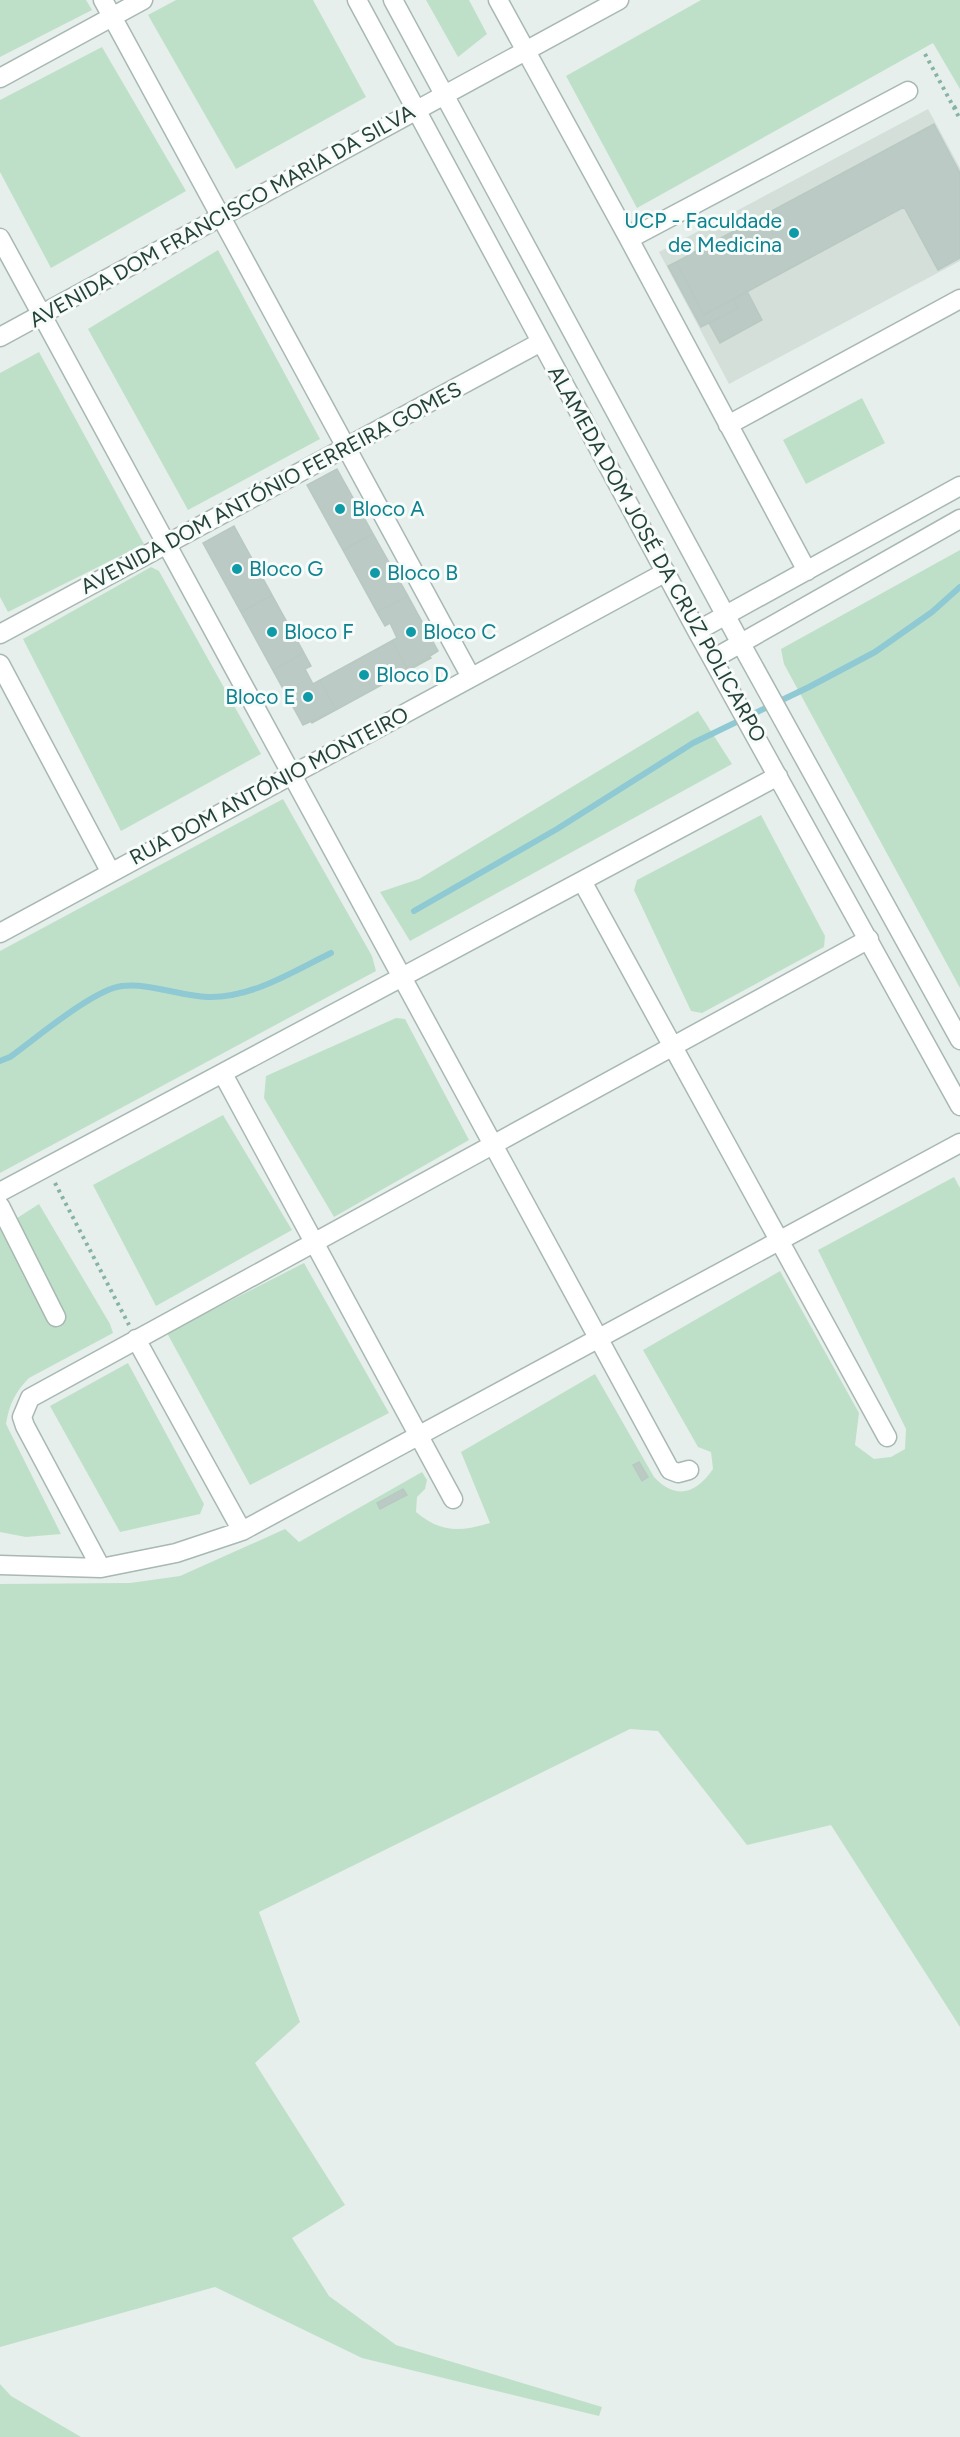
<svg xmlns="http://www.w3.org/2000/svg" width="960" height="2437" viewBox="0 0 960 2437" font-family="Figtree,sans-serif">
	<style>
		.built { fill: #d4dfda }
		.green { fill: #bfe0c8 }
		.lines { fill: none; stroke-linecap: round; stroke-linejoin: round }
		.stream { stroke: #8ec9d4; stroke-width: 6 }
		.building { fill: #bbcac4; stroke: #b8c9c2; stroke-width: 1.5 }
		.minor-casing { stroke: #a8b8b2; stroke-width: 21 }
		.path { stroke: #86b3a5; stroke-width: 4; stroke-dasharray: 3 4.5; stroke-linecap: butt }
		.minor { stroke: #fff; stroke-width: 18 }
		.culture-dot { fill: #0f9aa8; stroke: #f7fbf9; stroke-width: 2 }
		.labels { text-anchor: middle; stroke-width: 6; stroke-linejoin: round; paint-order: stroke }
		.street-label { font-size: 21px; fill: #24423a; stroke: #f7fbf9 }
		.culture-label { font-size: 21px; fill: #0d838f; stroke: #f7fbf9; text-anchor: start }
	</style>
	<rect width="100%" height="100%" fill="#e6efeb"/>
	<path class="built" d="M928 109 960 168V261L729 384 659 252Z"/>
	<path class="green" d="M0 0H86L92 10 0 57Z
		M176 0H313L366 97 236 169 148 15Z
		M426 0H469L487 34 458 57Z
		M701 0H960V89L933 43 637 208 566 76Z
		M102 47 186 191 51 268 0 172V100Z
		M218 250 320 439 188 510 88 329Z
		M39 352 144 544 8 612 0 597V373Z
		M862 398 885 443 806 484 783 440Z
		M960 550V988L784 664 781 649Z
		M151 567 159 571 261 754 121 831 23 639Z
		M698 711 732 764 410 941 380 892 419 879Z
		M283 799 372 956 376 971 0 1173V951Z
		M761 815 825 936 824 947 702 1013 691 1011 634 890 637 880Z
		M396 1018 405 1019 469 1140 334 1217 264 1098 266 1076Z
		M223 1115 292 1230 156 1306 93 1185Z
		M954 1177 960 1188V2027L831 1825 747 1845 658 1731 630 1729 259 1912 300 2022 255 2063 345 2205 292 2238 329 2296 396 2345 602 2407 599 2416 362 2358 215 2287 0 2347V1584L130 1583 180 1576 285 1529 299 1542 422 1472 427 1480 425 1489 417 1497 416 1512C441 1533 460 1532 490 1523L461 1452 595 1374 654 1477C676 1500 696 1494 713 1469L711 1452 698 1447 643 1350 780 1271 859 1413 855 1445 874 1459 891 1457 905 1449 906 1429 818 1250Z
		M39 1204 110 1324 113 1333 29 1378C15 1392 9 1405 6 1424L61 1534 26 1537 0 1532V1229Z
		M304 1263 389 1413 250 1485 167 1333Z
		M128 1363 204 1504 200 1514 120 1532 50 1406Z
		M0 2384 11 2396 81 2437H0Z"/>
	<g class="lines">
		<path class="stream" d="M414 911 557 829 693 743 809 687 875 652 932 612 960 587
			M0 1061 10 1057C35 1039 94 989 122 986 151 983 179 996 208 997 252 998 292 972 331 953"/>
	</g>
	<path class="building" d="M934 124 960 173V258L938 270 904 207 704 315 676 262Z
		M676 262 704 315 733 299 738 308 701 327 668 266Z
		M747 291 762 320 720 343 709 323 738 308 733 299Z
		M337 469 438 651 429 656 431 658 312 723 311 721 303 725 203 543 234 526 311 666 305 669 313 684 397 638 390 623 385 626 307 485Z
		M337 469 373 534 343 550 307 485Z
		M234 526 272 595 241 612 203 543Z
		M373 534 408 596 377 612 343 550Z
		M272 595 304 653 273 670 241 612Z
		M408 596 438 651 408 670 392 641 397 638 390 623 385 626 377 612Z
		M392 641 408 670 336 710 320 680Z
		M304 653 311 666 305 669 313 684 320 680 336 710 303 725 273 670Z
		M639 1462 648 1477 642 1481 633 1465Z
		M403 1489 407 1495 380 1509 377 1503Z"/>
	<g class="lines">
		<g class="minor-casing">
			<path id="minor" d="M103 0 471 677
				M357 0 697 631 960 1106
				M393 0 740 642 960 1040
				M498 0 629 239
				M0 78 143 0
				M0 238 670 1470 678 1473 689 1470
				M0 337 619 0
				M728 425 960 299
				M807 571 629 239 908 91
				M697 631 960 486
				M0 634 541 342
				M713 659 960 519
				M0 664 110 871
				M582 881 887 1437
				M0 933 666 572
				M223 1074 453 1499
				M0 1192 778 776
				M0 1206 56 1317
				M136 1339 242 1531
				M0 1565 101 1568 176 1553 242 1531 960 1143
				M101 1568 25 1426 22 1417 30 1398 869 939"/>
		</g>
		<path class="path" d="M925 54 960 119
			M954 108 960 104
			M55 1183 129 1325"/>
		<use href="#minor" class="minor"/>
	</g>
	<g class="culture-dot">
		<circle cx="794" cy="233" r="6"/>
		<circle cx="340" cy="509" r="6"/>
		<circle cx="237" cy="569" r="6"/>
		<circle cx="375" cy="573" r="6"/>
		<circle cx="272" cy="632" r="6"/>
		<circle cx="411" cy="632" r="6"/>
		<circle cx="364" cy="675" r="6"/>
		<circle cx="308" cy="697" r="6"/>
	</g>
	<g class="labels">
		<g class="street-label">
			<text transform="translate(222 216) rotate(-29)" y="7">AVENIDA DOM FRANCISCO MARIA DA SILVA</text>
			<text transform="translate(271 488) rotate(-28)" y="7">AVENIDA DOM ANTÓNIO FERREIRA GOMES</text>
			<text transform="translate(657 554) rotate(61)" y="7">ALAMEDA DOM JOSÉ DA CRUZ POLICARPO</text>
			<text transform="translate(269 786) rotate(-28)" y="7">RUA DOM ANTÓNIO MONTEIRO</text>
		</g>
		<g class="culture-label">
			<text x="782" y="228" text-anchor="end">UCP - Faculdade<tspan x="782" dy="24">de Medicina</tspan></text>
			<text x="352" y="516">Bloco A</text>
			<text x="249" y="576">Bloco G</text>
			<text x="387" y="580">Bloco B</text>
			<text x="284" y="639">Bloco F</text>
			<text x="423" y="639">Bloco C</text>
			<text x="376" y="682">Bloco D</text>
			<text x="296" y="704" text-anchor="end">Bloco E</text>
		</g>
	</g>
</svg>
